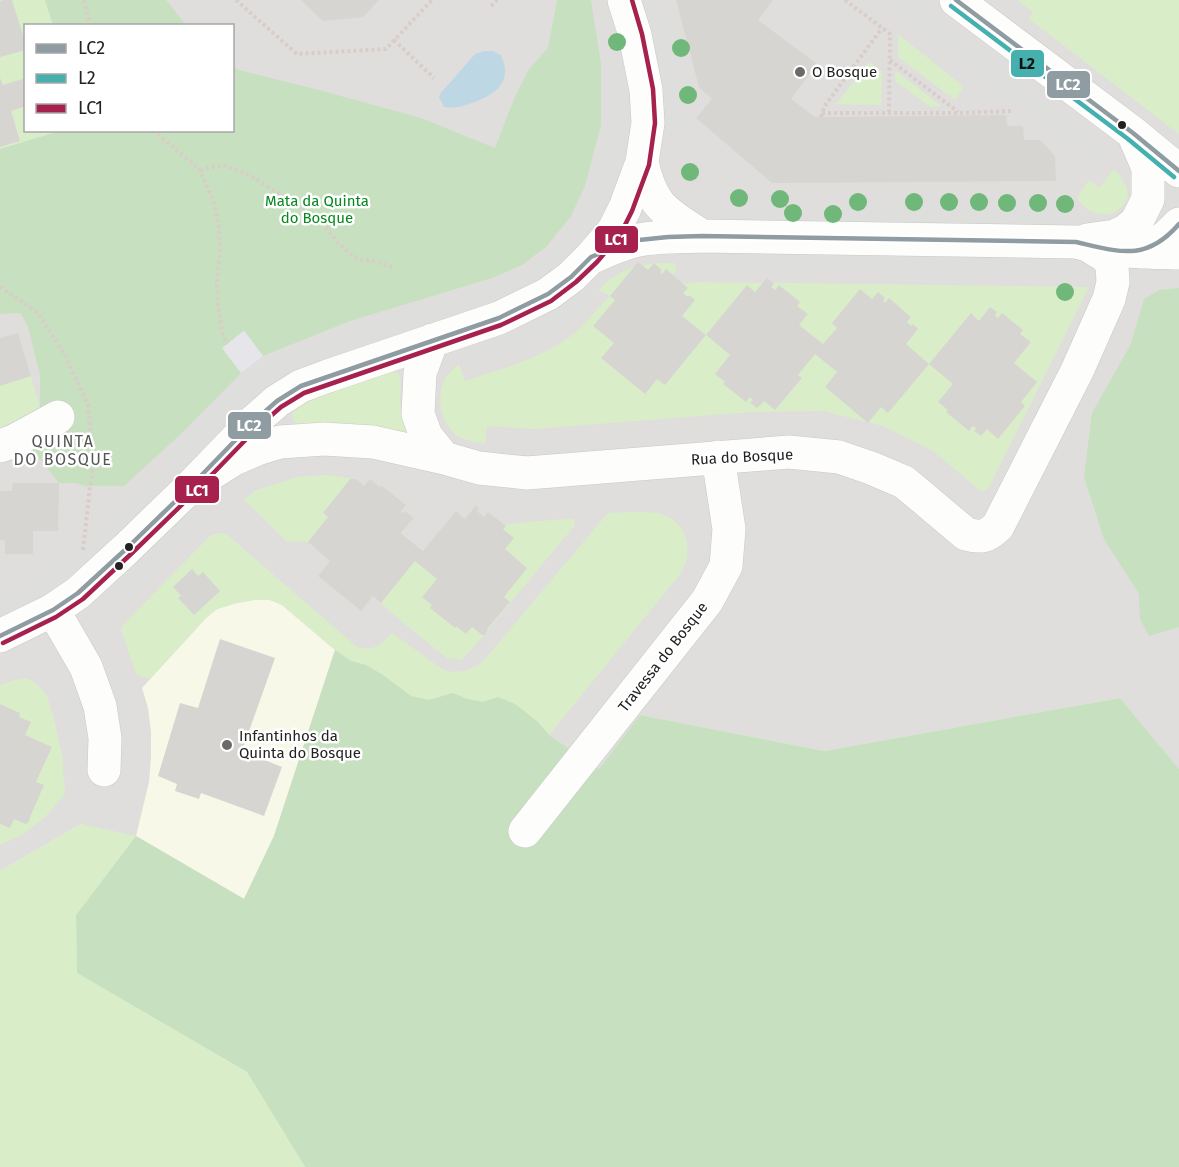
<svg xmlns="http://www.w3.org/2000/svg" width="1179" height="1167" viewBox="0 0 1179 1167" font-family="'Fira Sans',sans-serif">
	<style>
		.residential { fill: #dfdedc; fill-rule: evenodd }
		.education { fill: #f7f8e7 }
		.religious { fill: #dededc }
		.grass { fill: #d9eec8 }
		.forest { fill: #c7e0bf }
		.plaza { fill: #e6e5e9 }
		.water { fill: #bdd8e4 }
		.building { fill: #d7d5d1 }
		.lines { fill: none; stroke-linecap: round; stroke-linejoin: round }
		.minor-casing { stroke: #c9c8c6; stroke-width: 34 }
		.path { stroke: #d9ccc9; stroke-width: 4; stroke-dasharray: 3 3; stroke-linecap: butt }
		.minor { stroke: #fdfdfc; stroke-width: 33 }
		.bus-1-casing { stroke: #fff; stroke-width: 9 }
		.bus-2-casing { stroke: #fff; stroke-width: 9 }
		.bus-3-casing { stroke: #fff; stroke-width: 9 }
		.bus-1 { stroke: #8f9ca1; stroke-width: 4.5 }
		.bus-2 { stroke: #46b0af; stroke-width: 4.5 }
		.bus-3 { stroke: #a7214e; stroke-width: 4.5 }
		.tree { fill: #70b77a }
		.poi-dot { fill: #6a6a68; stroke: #fff; stroke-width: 2 }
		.bus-dot { fill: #222; stroke: #fff; stroke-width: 2 }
		.labels { text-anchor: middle; stroke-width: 5; stroke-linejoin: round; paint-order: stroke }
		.poi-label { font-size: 15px; fill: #222; stroke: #fff; text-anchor: start }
		.park-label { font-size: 15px; fill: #07891f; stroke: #fff }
		.street-label { font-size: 15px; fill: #222; stroke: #fff }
		.neighbourhood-label { font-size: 16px; letter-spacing: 1.5px; fill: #555; stroke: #fff }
		.line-badge { stroke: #fff; stroke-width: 2 }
		.badge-label { font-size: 16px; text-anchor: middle; font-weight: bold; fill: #fff }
		.pale-badge-label { font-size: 16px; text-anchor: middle; font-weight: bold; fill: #111 }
	</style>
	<rect width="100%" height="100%" fill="#f0efea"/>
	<path class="residential" d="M0 0H1179V769L1120 698 824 751 640 715 599 770 549 735 244 899 81 824 0 871ZM26 26H232V130H26Z"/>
	<path class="education" d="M254 600H270L282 605 335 650 274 836 244 899 136 836 149 782 151 757V732L148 708 142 688 207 617 217 609 237 603Z"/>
	<path class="religious" d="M641 0H662L678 62 682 110 680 139 659 135Z
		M883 0H915L1107 149 1095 164Z
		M623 49 631 96 628 125 623 156 615 186 593 227 582 242 554 270 540 280 497 301 432 324 338 354 287 375 251 401 177 473 163 460 239 383 254 371 279 356 363 324 425 306 491 284 507 277 534 263 563 234 583 207 595 179 602 157 607 125 609 99 605 55Z
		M841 204 1065 207 1064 227 840 225Z
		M727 205 784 206V225L727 226Z
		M711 250 1065 256V275L711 270Z
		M579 287 593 302 579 316 549 336 532 344 504 356 470 366 465 348 497 338 540 319Z
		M154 473 167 488 89 565 41 599 0 618V595L30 581 73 551 108 521Z
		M192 508 205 521 120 605 108 593Z
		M116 663 131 711 134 734 133 773 115 770 99 671Z
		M74 683 87 720 90 740V772L71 769 72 743 63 705 58 690Z"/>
	<path class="grass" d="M0 0H45L53 25 26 26V130L60 131 0 149Z
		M1017 0H1179V134L1029 19 1033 12Z
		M898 34 964 87 955 100 898 57Z
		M869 62 882 71 881 105 836 104Z
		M896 71 941 106 931 107 895 81Z
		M1114 169C1120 176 1128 185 1128 195 1128 197 1126 201 1125 203 1112 222 1086 215 1077 197L1089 180 1099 188Z
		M659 263H674L677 267 675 273 672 274C681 282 683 286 695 282L1089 287 990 485 986 490 981 491 933 451 883 426 823 411 751 412 534 429 487 426 485 444C477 442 466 441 458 436 440 424 435 395 446 377 450 372 455 368 459 364L465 381C500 369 541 359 571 336 585 325 597 309 610 296L599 290C618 270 633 266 659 263Z
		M18 333 40 408 0 428V338Z
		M392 372 399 374C403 384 399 393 400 404 401 414 406 424 405 434L297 425 293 420 292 413 298 406 310 400 335 390Z
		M327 475 356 479 364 486 370 479 380 487 381 485 406 505 401 511 403 513 405 511 414 518 402 533 423 551 456 511 465 519 476 505 479 508 477 511 484 517 488 512 504 525 526 522 569 519H573L575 522 574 526 472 649 461 660 447 658 401 621 373 596 361 611 318 576 330 561 308 542 286 541 244 499 257 490 297 477Z
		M608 513C622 513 643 511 656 513 680 517 692 538 686 562 685 566 682 570 680 574L549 735C535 718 519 706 498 697L483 702 467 699 453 693 429 700 411 696 383 675 366 665 351 661 335 650 282 605 270 600H254L237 603 217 609 207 617 150 679 136 674 121 629 124 624 210 536 219 533H225L357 647C375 651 380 646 392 633L442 669 452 672 464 671 477 666 486 658Z
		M26 678 36 683 47 696 54 719 63 760V774L65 786 64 795 45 817 25 833 0 845V685L15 680Z
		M81 824 136 836 76 915 77 973 247 1072 305 1167H0V871Z"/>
	<path class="forest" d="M45 0H166L186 25H53Z
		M556 0H591L601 64V125L585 186 571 216 547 246 522 265 492 278 350 321 263 356 244 330 223 348 241 373 183 432 124 486H85L75 483H59L32 449 21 418 40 407V376L28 327 21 313 0 314V149L60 131 232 130 233 66 239 70 319 90 421 118 495 148 514 99 529 69 548 48 557 1Z
		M1179 288V627L1149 636 1140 619 1139 594 1104 539 1084 477 1092 413 1131 344 1144 299 1159 290Z
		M335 650 351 661 366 665 383 675 411 696 429 700 453 693 467 699 483 702 498 697 515 704 538 722 549 735 599 769 640 715 824 751 1120 698 1179 769V1167H305L247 1072 77 973 76 915 136 836 244 899 274 836Z"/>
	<path class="plaza" d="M244 331 263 356 241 373 222 348Z"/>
	<path class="water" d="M485 51H493L501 55C502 59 505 64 505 69 506 89 488 97 472 103 462 106 455 109 444 107L439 97 440 94 475 54Z"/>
	<path class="building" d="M3 0H12L26 45V50L0 57V1Z
		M301 0H379L363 17 323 21Z
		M676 0H773L758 20 817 64 791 99 815 117 1006 115 1007 126H1023L1024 140H1040L1055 156 1056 181 772 183 696 118 712 99 699 87Z
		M0 78 3 85 26 78V106L11 111 20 141 0 147Z
		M638 262 648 270 654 263 662 270 660 272 662 274 666 269 688 288 683 293 688 297 689 295 695 300 682 316 706 335 665 385 657 379 645 394 601 358 614 343 593 326 615 300 610 296Z
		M767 278 774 284 771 287 775 290 779 285 800 302 797 306 808 314 799 325 823 344 837 328 832 323 860 289 872 299 878 292 885 298 883 301 885 303 889 298 911 317 907 322 911 326 913 324 918 329 906 344 929 364 888 413 881 407 868 423 825 387 837 372 815 354 798 375 802 378 775 410 764 401 757 408 750 403 753 400 750 397 746 402 723 384 725 382 715 374 730 355 706 335 747 285 755 292Z
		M990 307 997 312 995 315 998 318 1002 313 1023 330 1020 334 1031 342 1014 363 1037 382 1021 402 1025 406 998 439 987 429 981 436 974 431 976 428 973 426 969 431 946 412 948 410 938 402 953 384 929 364 971 313 979 321Z
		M18 333 31 376 0 386V338Z
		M350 479H356L364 486 370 479 380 487 381 485 406 505 401 511 403 513 405 511 414 518 401 533 423 551 456 511 465 519 476 505 479 508 477 511 484 517 488 512 506 526 503 529 514 538 505 549 527 568 504 597 510 602 488 628 485 635H482L472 627 466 634 456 626 455 628 430 608 432 605 422 597 437 579 415 561 381 603 373 596 361 611 318 576 330 561 308 542 328 517 323 513Z
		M13 483H59L58 531H33V554H5V540H0V491H12Z
		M192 569 198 576 203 572 220 591 194 615 178 598 181 596 173 587Z
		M220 639 275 658 242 751 282 767 264 816 201 793 199 799 175 791 177 784 158 776 180 703 198 708Z
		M0 704 20 713 19 717 31 722 25 735 52 747 36 782 44 785 30 817 29 821 28 823 25 824 14 819 10 828 0 824Z"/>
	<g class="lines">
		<g class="minor-casing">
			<path id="minor" d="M956 0 1133 133 1179 171
				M642 162C652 208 666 212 702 236
				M1087 240 1115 236 1127 230 1137 221 1148 199V168L1133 133
				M1140 252C1157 245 1166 238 1179 224
				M593 257C608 250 623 243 639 240 660 236 681 237 702 236L1076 242C1109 252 1145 252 1179 253
				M432 340 420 373 418 414 426 436 444 458
				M0 446 14 441 58 417
				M191 486 234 459 257 449 280 442 324 439 373 442 444 458 479 468 527 473 789 452 839 457 871 468 904 482 966 534C981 538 987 537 998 526L1077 371 1109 299 1113 282 1112 266 1107 257 1089 246
				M53 610 86 667 100 706 105 738 104 770
				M0 636 53 610 78 593 126 549 191 486 252 423 277 401 301 386 328 376 499 318 548 294 571 277 591 257 614 230 625 208 642 162 648 123 646 90 635 35 624 0
				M525 831 707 601 726 566 729 529 718 457"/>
		</g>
		<path class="path" d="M84 0 90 26
			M236 0 297 54 386 49 432 0
			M845 0 890 34 889 113
			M491 6 497 0
			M394 40 434 78
			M890 60 958 112
			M822 113H959L1013 111
			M821 117 824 107 882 28
			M153 130 200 170 214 203 219 227 220 250 217 285 218 305 222 332 227 344
			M200 170 212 167 226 166 251 176 306 211 322 223 337 242 353 256 362 260 374 261 394 268
			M0 287 37 312 65 355 88 405 94 462 90 487 83 550"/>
		<use href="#minor" class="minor"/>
		<g class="bus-1-casing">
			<path id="bus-1" d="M956 0 1133 133 1179 171
				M0 636 53 610 78 593 126 549 191 486 252 423 277 401 301 386 499 318 548 294 571 277 591 257 616 247 639 240 668 237 702 236 1076 242C1120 252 1146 262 1179 224"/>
		</g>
		<g class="bus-2-casing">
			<path id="bus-2" d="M951 6 1128 139 1174 177"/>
		</g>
		<g class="bus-3-casing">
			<path id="bus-3" d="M3 643 56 617 83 599 131 554 196 491 257 428 281 407 304 393 501 325 551 301 576 282 597 262 620 235 632 211 649 165 655 123 653 89 642 34 632 0"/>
		</g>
		<use href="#bus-1" class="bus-1"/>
		<use href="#bus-2" class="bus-2"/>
		<use href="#bus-3" class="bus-3"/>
	</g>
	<g class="tree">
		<circle cx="617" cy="42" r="9"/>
		<circle cx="681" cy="48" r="9"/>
		<circle cx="688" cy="95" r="9"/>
		<circle cx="690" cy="172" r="9"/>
		<circle cx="739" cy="198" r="9"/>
		<circle cx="780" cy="199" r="9"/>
		<circle cx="858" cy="202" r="9"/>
		<circle cx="914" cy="202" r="9"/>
		<circle cx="949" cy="202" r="9"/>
		<circle cx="979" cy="202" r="9"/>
		<circle cx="1007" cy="203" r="9"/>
		<circle cx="1038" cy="203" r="9"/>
		<circle cx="1065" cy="204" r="9"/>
		<circle cx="793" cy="213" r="9"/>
		<circle cx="833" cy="214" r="9"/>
		<circle cx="1065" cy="292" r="9"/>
	</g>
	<g class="poi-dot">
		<circle cx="800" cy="72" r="6"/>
		<circle cx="227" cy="745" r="6"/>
	</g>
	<g class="bus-dot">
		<circle cx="1122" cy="125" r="5"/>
		<circle cx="129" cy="547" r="5"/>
		<circle cx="119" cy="566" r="5"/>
	</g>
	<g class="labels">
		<g class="poi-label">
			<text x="812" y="77">O Bosque</text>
			<text x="239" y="741">Infantinhos da<tspan x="239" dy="17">Quinta do Bosque</tspan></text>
		</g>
		<g class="park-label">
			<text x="317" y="206">Mata da Quinta<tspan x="317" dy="17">do Bosque</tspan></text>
		</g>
		<g class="street-label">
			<text transform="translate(742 457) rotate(-3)" y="5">Rua do Bosque</text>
			<text transform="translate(663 657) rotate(-52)" y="5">Travessa do Bosque</text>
		</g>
		<g class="neighbourhood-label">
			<text x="63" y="447">QUINTA<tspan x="63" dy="18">DO BOSQUE</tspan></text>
		</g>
	</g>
	<g class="line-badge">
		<rect x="1010" y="49" width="35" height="29" rx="6" fill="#46b0af"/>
		<rect x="1046" y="70" width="45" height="29" rx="6" fill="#8f9ca1"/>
		<rect x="594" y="225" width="45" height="29" rx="6" fill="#a7214e"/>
		<rect x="227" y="411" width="45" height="29" rx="6" fill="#8f9ca1"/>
		<rect x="174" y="475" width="46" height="29" rx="6" fill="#a7214e"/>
	</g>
	<g class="badge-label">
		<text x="1068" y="90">LC2</text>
		<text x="616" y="245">LC1</text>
		<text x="249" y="431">LC2</text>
		<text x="197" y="496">LC1</text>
	</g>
	<g class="pale-badge-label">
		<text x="1027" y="69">L2</text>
	</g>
	<rect x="24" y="24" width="210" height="108" fill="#ffffff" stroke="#a7a7a7" stroke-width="1.5"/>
	<rect x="36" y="44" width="30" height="9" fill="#8f9ca1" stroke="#a7a7a7" stroke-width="1.5"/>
	<text x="78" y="54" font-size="18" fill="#222222">LC2</text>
	<rect x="36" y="74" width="30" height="9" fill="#46b0af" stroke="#a7a7a7" stroke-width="1.5"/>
	<text x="78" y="84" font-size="18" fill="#222222">L2</text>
	<rect x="36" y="104" width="30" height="9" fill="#a7214e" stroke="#a7a7a7" stroke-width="1.5"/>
	<text x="78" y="114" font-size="18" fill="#222222">LC1</text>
</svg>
